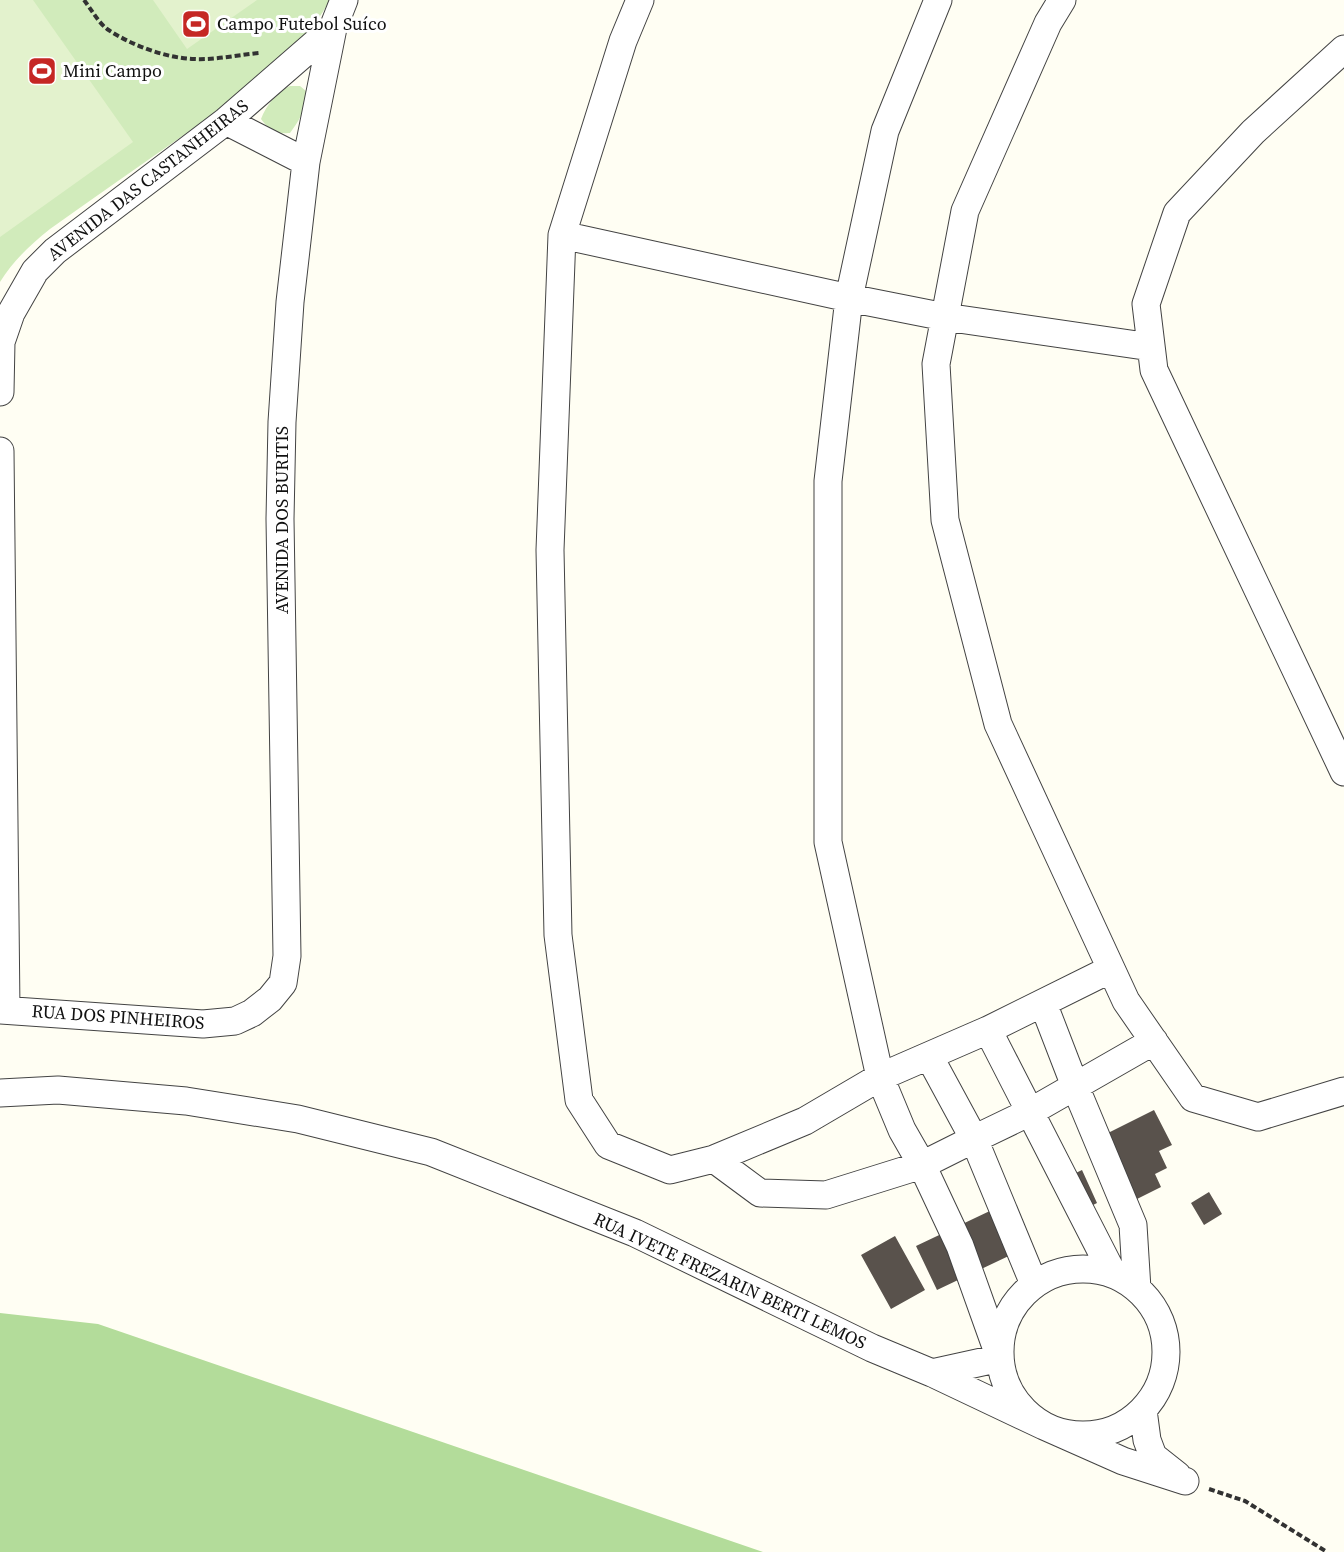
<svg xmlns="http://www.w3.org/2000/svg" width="1344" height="1552" viewBox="0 0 1344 1552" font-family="'Source Serif 4',serif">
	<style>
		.green { fill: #d1ebbb }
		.forest { fill: #b3dc9a }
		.pitch { fill: #e3f2cd }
		.building { fill: #59524c }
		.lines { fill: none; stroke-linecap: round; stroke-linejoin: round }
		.minor-casing { stroke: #434343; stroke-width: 29 }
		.path { stroke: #323232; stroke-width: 4; stroke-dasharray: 6 3; stroke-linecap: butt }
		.minor { stroke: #fff; stroke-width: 27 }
		.labels { text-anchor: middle; stroke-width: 6; stroke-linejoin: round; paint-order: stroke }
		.poi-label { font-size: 18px; fill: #101010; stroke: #fff; text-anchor: start }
		.street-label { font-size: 18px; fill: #101010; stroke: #fff }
	</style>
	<rect width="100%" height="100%" fill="#fffef3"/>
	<path class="green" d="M0 0H330C296 61 237 98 181 137 137 168 93 198 50 229 30 245 13 261 0 282Z
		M290 86H300L306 91C308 107 299 121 290 133 276 134 269 130 261 119 266 106 277 91 290 86Z"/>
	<path class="forest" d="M0 1313 98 1324 763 1552H0Z"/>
	<path class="pitch" d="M0 0H33L133 142 0 237Z
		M153 0H257L187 49Z"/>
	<path class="building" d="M1154 1110 1172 1145 1159 1151 1167 1168 1155 1174 1161 1187 1137 1199 1104 1135Z
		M1082 1170 1097 1203 1069 1217 1053 1184Z
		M1209 1192 1222 1214 1204 1225 1191 1203Z
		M994 1209 1015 1253 937 1290 916 1246Z
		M895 1236 925 1290 891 1309 861 1255Z"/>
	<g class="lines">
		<g class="minor-casing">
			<path id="minor" d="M640 0 623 41 562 235 550 550 558 935 579 1100 608 1145 670 1170 714 1159 805 1121 880 1077 988 1030 1111 969
				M1062 0 1048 23 965 211 936 364 945 520 998 724 1126 1001 1193 1098 1258 1117 1344 1091
				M1344 49 1253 132 1177 213 1146 304 1154 370 1344 772
				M226 121 306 162
				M562 235 849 298 945 317 1151 347
				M0 392 1 342 11 313 35 271 55 251 226 121 333 28
				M0 451 6 1010
				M1043 1003 1075 1086 1133 1225 1137 1289
				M0 1010 203 1024 235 1021 252 1013 270 999 283 983 287 956 280 519 282 422 290 302 306 162 333 28 344 0
				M988 1030 1113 1274
				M929 1056 974 1139 1030 1112 1154 1041
				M0 1093 58 1090 186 1101 298 1119 431 1152 635 1233 872 1348 932 1373 1044 1426 1123 1461 1185 1481
				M714 1159 760 1193 826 1195 922 1165 974 1139 1034 1284
				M1000 1352a83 83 0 1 1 166 0a83 83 0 1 1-166 0Z
				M932 1373 1000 1358 960 1246 922 1165 902 1130 880 1077 828 842V481L849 298 885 131 938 0
				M1143 1410 1147 1440 1153 1456 1177 1475"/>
		</g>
		<path class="path" d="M84 0C91 9 98 22 107 29 131 45 165 58 194 59 216 60 237 55 259 53
			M1209 1489 1245 1501 1327 1552"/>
		<use href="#minor" class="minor"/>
	</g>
	<defs>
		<g id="stadium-square" transform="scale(1.5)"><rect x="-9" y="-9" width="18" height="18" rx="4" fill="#c52724" stroke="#fff"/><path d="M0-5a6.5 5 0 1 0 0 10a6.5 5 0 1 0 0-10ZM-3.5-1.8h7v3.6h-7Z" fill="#fff"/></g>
	</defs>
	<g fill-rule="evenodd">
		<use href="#stadium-square" x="196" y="24"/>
		<use href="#stadium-square" x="42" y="71"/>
	</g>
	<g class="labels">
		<g class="poi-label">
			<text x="217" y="30">Campo Futebol Suíco</text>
			<text x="63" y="77">Mini Campo</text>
		</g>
		<g class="street-label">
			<text transform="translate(148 180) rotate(-38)" y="6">AVENIDA DAS CASTANHEIRAS</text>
			<text transform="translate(282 520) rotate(-90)" y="6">AVENIDA DOS BURITIS</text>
			<text transform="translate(118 1017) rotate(4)" y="6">RUA DOS PINHEIROS</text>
			<text transform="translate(730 1281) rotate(25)" y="6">RUA IVETE FREZARIN BERTI LEMOS</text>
		</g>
	</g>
</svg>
